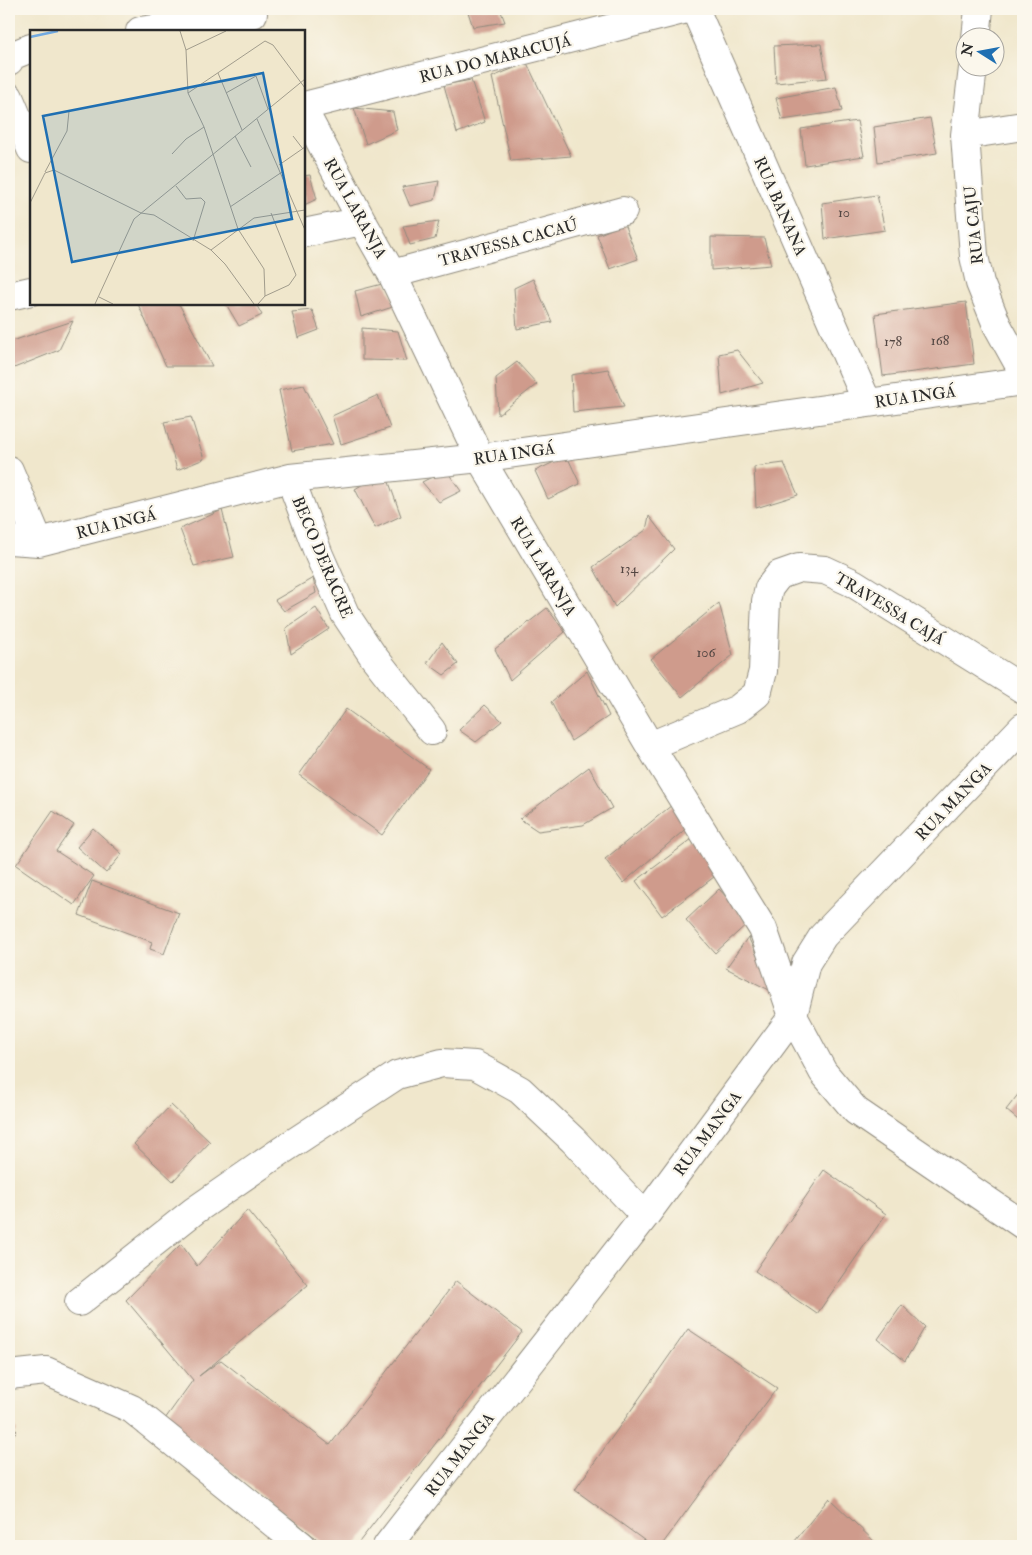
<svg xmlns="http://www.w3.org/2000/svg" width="1032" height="1555" viewBox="0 0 1032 1555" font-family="'IM FELL Double Pica',serif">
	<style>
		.building { fill: #cf9b8c }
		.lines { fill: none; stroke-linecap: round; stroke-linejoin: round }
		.minor-casing { stroke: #8e897c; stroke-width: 30 }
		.minor { stroke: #fff; stroke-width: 28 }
		.labels { text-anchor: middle; stroke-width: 4.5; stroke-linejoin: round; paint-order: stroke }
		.number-label { font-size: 14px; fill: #544743 }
		.street-label { font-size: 16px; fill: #2b2b2b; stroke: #fbf7ec }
		.inset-river { fill: none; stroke: #72aae1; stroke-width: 2.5 }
		.inset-road { fill: none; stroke: #a19c8c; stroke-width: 1 }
		.view { fill: #1f6fb2; fill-opacity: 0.15; stroke: #1f6fb2; stroke-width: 2.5 }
		.inset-edge { fill: none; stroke: #2b2b2b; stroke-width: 2.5 }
	</style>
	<rect width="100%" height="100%" fill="#fbf7ec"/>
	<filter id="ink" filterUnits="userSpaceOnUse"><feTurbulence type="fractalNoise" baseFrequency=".02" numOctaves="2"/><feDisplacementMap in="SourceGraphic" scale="10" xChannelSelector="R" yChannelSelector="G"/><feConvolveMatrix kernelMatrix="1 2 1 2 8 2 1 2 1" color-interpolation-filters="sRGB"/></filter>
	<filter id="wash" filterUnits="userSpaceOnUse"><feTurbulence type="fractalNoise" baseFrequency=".0096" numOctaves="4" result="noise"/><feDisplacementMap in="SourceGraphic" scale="20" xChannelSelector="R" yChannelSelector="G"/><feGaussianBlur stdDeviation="1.12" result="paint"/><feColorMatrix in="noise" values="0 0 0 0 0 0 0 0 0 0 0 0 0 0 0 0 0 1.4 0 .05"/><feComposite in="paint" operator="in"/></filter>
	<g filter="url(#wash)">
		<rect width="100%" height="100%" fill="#f0e7cc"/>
		<g id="blocks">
			<path class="building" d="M467 9H500L505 22 473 27Z
				M821 44 827 78 776 83 774 46Z
				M527 63 571 156 511 161 492 77Z
				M471 80 485 122 457 133 444 85Z
				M836 87 842 111 782 120 776 98Z
				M354 108 393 112 397 130 366 144Z
				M930 118 937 153 878 162 874 127Z
				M857 121 864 156 805 165 801 129Z
				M310 175 317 199 304 205V176Z
				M439 181 435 200 410 206 402 187Z
				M877 195 885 230 825 239 822 203Z
				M439 221 435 239 410 245 403 226Z
				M624 224 638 259 610 269 597 235Z
				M711 237 764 238 771 265 711 270Z
				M533 279 552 322 517 329 514 288Z
				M386 283 396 306 361 317 355 291Z
				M966 302 974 364 883 376 875 314Z
				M138 304H179L212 366H166Z
				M226 304H256L262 315 239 326Z
				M312 310 319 330 298 338 292 312Z
				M73 321 59 350 9 370V342Z
				M362 328 398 331 407 361 362 360Z
				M737 350 763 383 722 395 719 354Z
				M517 362 537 384 498 415 496 378Z
				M608 369 624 407 573 412 571 375Z
				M304 385 333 444 292 451 279 390Z
				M378 395 390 428 341 444 332 416Z
				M191 417 204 459 177 470 164 422Z
				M567 456 580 484 548 499 535 471Z
				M784 463 798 495 756 508 754 467Z
				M446 470 461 491 439 502 422 482Z
				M385 471 401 516 375 528 355 489Z
				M222 510 234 557 194 566 180 529Z
				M649 516 674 549 615 607 593 567 646 530Z
				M313 578 316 593 284 611 275 600Z
				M719 603 733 655 682 697 651 659Z
				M316 608 329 629 291 654 286 628Z
				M547 608 565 632 510 680 495 649Z
				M442 642 458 664 444 675 427 663Z
				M587 671 609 716 571 741 551 702Z
				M485 705 502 721 476 742 459 730Z
				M346 709 429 769 382 835 299 775Z
				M589 767 612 808 583 825 538 831 520 819Z
				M672 805 689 826 623 883 605 859Z
				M53 811 74 825 56 851 94 876 74 905 16 865Z
				M93 828 122 854 106 873 77 847Z
				M692 839 718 874 662 916 636 881Z
				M92 881 179 913 164 954 150 949 152 942 79 915Z
				M719 889 749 922 715 953 686 920Z
				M748 937 775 993 726 968Z
				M1023 1088V1124L1006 1110Z
				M171 1105 210 1142 173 1181 134 1144Z
				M824 1170 886 1214 817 1314 755 1271Z
				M247 1210 308 1285 199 1376 221 1360 330 1445 456 1281 522 1332 356 1546H326L165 1419 193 1380 126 1300 181 1244 197 1266Z
				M902 1305 925 1327 905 1361 878 1339Z
				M688 1329 777 1388 661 1546H652L575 1490Z
				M9 1423 17 1431 9 1439Z
				M829 1498 879 1546H791Z"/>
		</g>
	</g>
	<g filter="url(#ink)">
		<use href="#blocks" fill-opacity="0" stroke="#8e897c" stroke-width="1"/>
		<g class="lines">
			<g class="minor-casing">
				<path id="minor" d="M695 9 867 402
					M140 31 253 14
					M976 38 979 9
					M9 61 11 56 31 48
					M973 68 965 135 974 256 980 283 997 325 1023 372
					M9 97 31 149
					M304 106 687 9
					M304 111 362 221 392 274 480 458 650 746 763 929 793 1016 823 1072 856 1111 1023 1225
					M965 135 1023 126
					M304 233 362 221
					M392 274 623 211
					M9 296 31 291
					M9 470 39 542
					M290 478 319 555 345 614 373 656 432 731
					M9 540 39 542 290 478 480 458 1023 381
					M650 746 738 709 757 694 763 671 766 601 769 588 779 575 799 568 825 570 853 583 1023 689
					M79 1302 194 1211 281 1151 397 1075 442 1063 475 1065 520 1090 573 1140 645 1216
					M9 1375 46 1371 132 1409 302 1546
					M387 1546 645 1216 793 1016 806 963 823 936 1023 727"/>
			</g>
			<use href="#minor" class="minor"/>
		</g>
	</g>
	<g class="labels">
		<g class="number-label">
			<text x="844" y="217">10</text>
			<text x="940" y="345">168</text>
			<text x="893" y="346">178</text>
			<text x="629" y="573">134</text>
			<text x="706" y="657">106</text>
		</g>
		<g class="street-label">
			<text transform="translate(495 58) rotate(-14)" y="6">RUA DO MARACUJÁ</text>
			<text transform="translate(781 206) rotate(66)" y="6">RUA BANANA</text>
			<text transform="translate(356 208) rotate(61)" y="6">RUA LARANJA</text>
			<text transform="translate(973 225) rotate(-96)" y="6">RUA CAJU</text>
			<text transform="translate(508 242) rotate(-15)" y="6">TRAVESSA CACAÚ</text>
			<text transform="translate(915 396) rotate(-8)" y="6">RUA INGÁ</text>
			<text transform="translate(514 453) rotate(-8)" y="6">RUA INGÁ</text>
			<text transform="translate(116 523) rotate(-14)" y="6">RUA INGÁ</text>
			<text transform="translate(323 557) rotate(67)" y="6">BECO DERACRE</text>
			<text transform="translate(544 566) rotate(59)" y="6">RUA LARANJA</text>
			<text transform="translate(890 608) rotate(31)" y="6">TRAVESSA CAJÁ</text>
			<text transform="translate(953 801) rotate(-46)" y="6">RUA MANGA</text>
			<text transform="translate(707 1133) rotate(-53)" y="6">RUA MANGA</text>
			<text transform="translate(459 1454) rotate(-52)" y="6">RUA MANGA</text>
		</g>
	</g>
	<g transform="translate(30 30)">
		<rect width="275" height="275" fill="#f0e7cc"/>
		<path class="inset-river" d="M0 7 28 1"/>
		<path class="inset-road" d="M150 1 156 20 158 63 174 97 208 199 234 239 235 266 228 274M156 20 196 1M188 43 212 100M158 63 235 11 243 15 275 58M196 63 226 46 238 79M227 89 275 200M205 106 221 137M263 106 273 119M142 124 156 109 174 97M249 135 275 117M15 142 37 101 39 81M146 156 156 169 171 168 175 172 163 211M0 173 15 143 24 140 111 183 124 185 181 220 195 234 224 274M200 177 252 142M181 220 224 188 275 180M235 266 259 255 266 245 241 183M69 267 83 274M65 274 104 189 275 49"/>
		<path class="view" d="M233 43 262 189 42 232 13 86Z"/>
		<rect width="275" height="275" class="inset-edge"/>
	</g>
	<rect width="1032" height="1555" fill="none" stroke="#fbf7ec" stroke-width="30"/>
	<g transform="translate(980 52) rotate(281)"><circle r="24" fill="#fbf7ec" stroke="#a8a59f"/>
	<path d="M0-4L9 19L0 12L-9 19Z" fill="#1f6fb2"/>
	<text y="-8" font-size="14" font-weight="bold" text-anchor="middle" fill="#2b2b2b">N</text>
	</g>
</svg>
